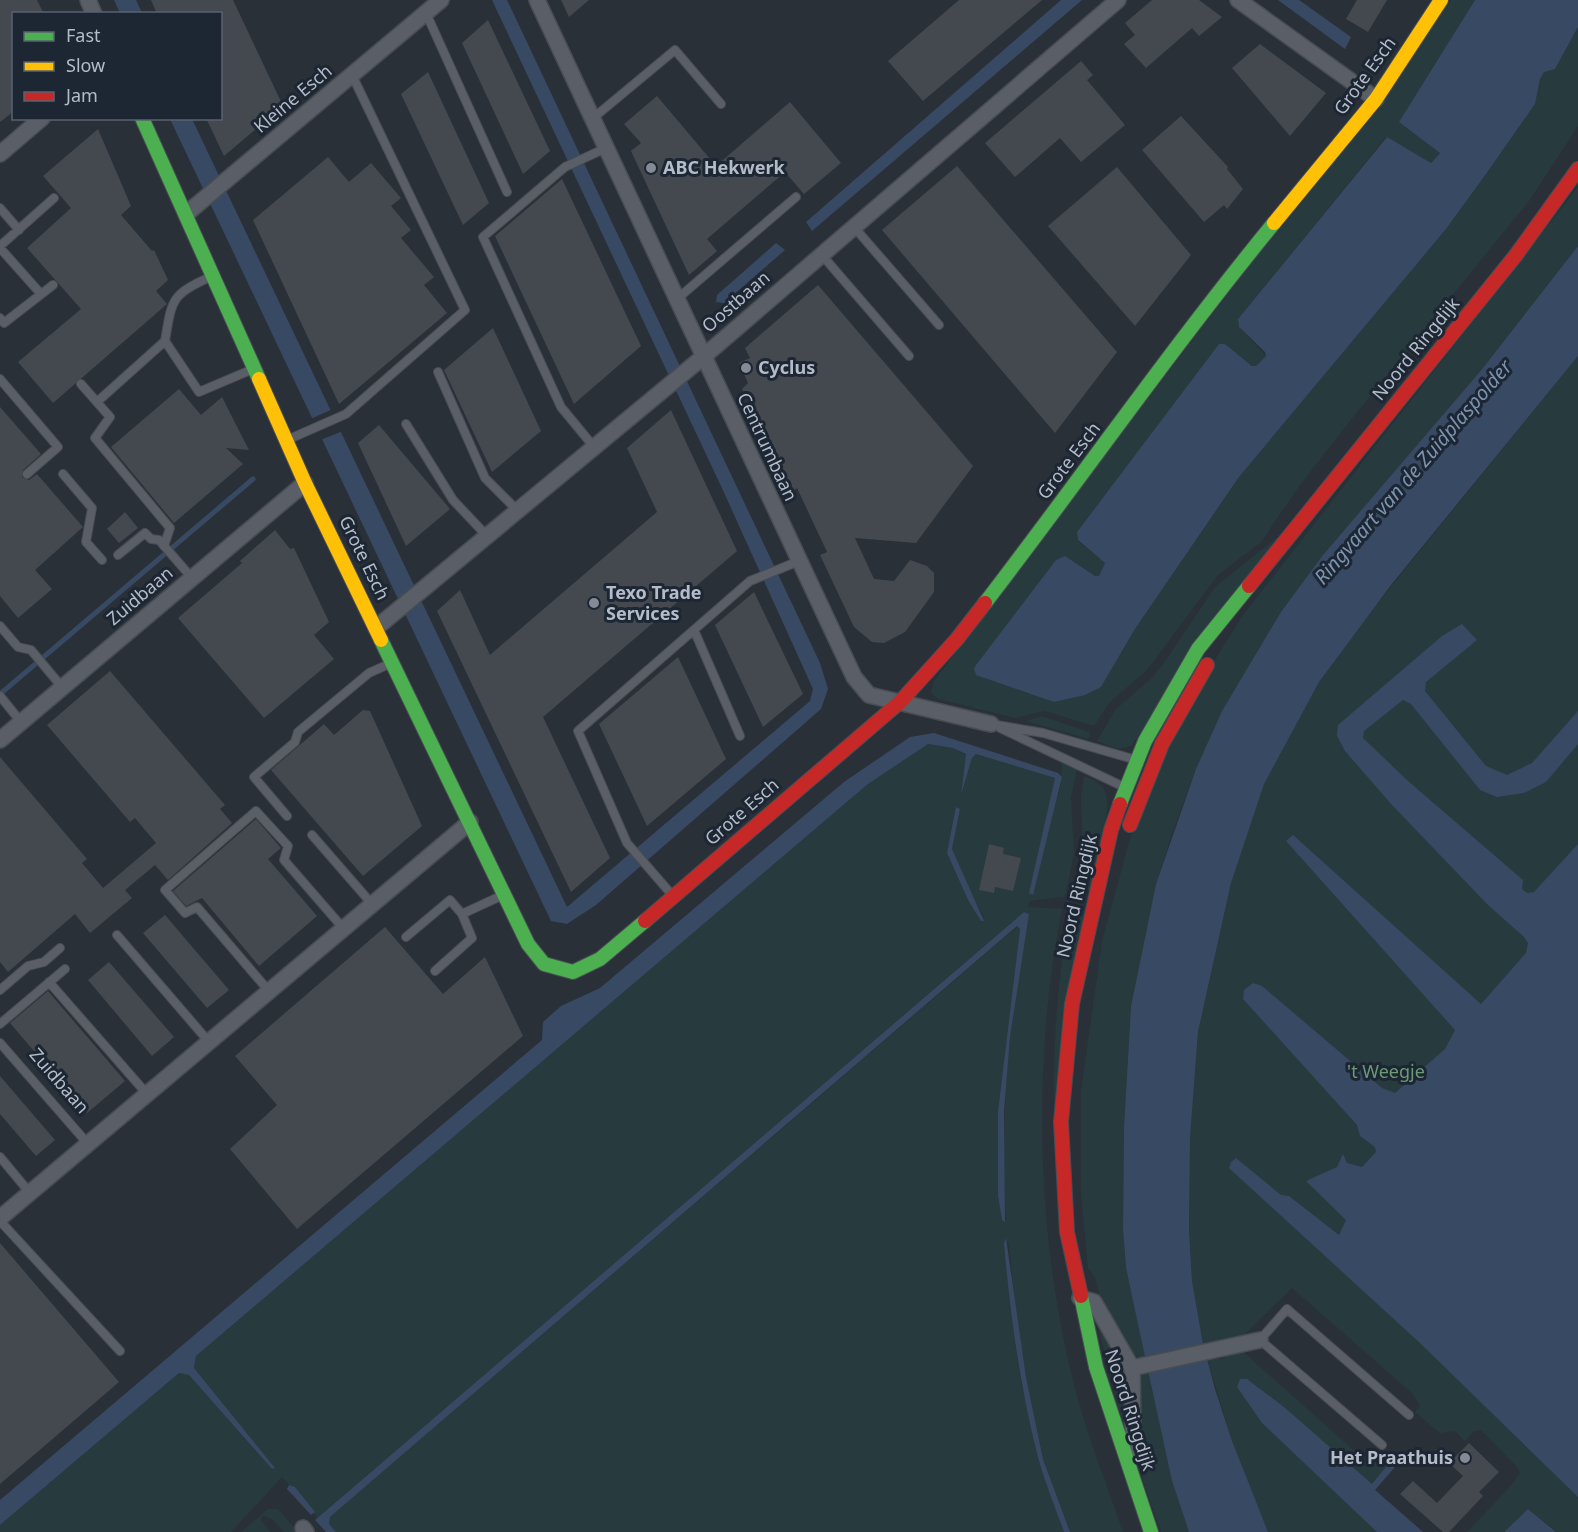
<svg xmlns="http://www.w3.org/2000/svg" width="1578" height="1532" viewBox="0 0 1578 1532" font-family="'Noto Sans',sans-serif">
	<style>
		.green { fill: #273a3e; fill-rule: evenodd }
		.water { fill: #384963 }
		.pier { fill: #2a3038 }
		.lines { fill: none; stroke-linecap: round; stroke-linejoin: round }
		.stream { stroke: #384963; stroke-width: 5 }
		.building { fill: #444950 }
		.lane-casing { stroke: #484c53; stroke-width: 10 }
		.street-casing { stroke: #484c53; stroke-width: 18 }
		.fast-casing { stroke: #484c53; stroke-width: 16 }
		.slow-casing { stroke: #484c53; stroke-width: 16 }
		.jam-casing { stroke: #484c53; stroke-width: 16 }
		.lane { stroke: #5a5e66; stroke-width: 8 }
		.street { stroke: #5a5e66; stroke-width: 15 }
		.fast { stroke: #4caf50; stroke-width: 14 }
		.slow { stroke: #ffc107; stroke-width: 14 }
		.jam { stroke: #c62828; stroke-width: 14 }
		.poi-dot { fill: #848b96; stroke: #1d2633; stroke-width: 2 }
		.labels { text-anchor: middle; stroke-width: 6; stroke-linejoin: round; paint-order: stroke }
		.street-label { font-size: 18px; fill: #b4bcc9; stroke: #1d2633 }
		.poi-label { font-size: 18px; font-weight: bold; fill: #b4bcc9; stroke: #1d2633; text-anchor: start }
		.park-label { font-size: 18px; fill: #6b9a76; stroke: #1d2633 }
		.water-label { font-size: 20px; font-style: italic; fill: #7c92b1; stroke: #1d2633 }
	</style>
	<rect width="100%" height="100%" fill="#2a3038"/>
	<path class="green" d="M1451 0H1475L1400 121 1440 152 1431 163 1386 137 1238 319 1239 327 1266 356 1256 366H1252L1225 344 1219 345 1077 532 1078 541 1105 563 1099 576H1095L1065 556 1101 687 1135 629 1239 477 1446 229 1486 174 1535 104 1540 79 1544 71 1555 69 1578 27V126L1529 201 1350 421 1300 485 1261 542 1218 575 1147 670 1109 703 1094 726 1045 711 1015 718 938 699 931 693 934 681Z
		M1578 187V246L1483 368 1323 555 1196 769 1174 828 1156 884 1131 1006 1124 1127 1123 1229 1126 1268 1146 1357 1142 1359C1127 1351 1107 1319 1101 1302 1097 1289 1099 1279 1088 1268L1081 1194V1092L1102 941 1140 803 1211 666 1243 615Z
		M1578 356V1532H1557L1528 1509 1504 1532H1467L1508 1489 1520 1473 1518 1468 1481 1430 1474 1431 1465 1441 1455 1431 1440 1433 1415 1412 1420 1406 1413 1394 1292 1288 1243 1336 1203 1344 1192 1281 1189 1230 1190 1136 1198 1032 1231 883 1269 769 1319 682 1346 642Z
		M1279 536 1131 746 1118 749 1097 741 1116 709 1153 677 1168 657 1215 587Z
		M1042 716 1089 732 1090 735 1088 739 1026 721Z
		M928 744 953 748 966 755 961 795 972 758 976 754 1055 778 1031 895 1061 784 1062 763 1077 769 1071 798 1074 853 1065 897 1029 901 1028 907 1062 909C1032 1059 1036 1232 1073 1381 1086 1433 1106 1482 1123 1532H1070L1043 1459 1026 1377 1014 1297 1009 1244 1005 1239 1009 1299 1020 1376 1038 1460 1064 1532H336L329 1524 330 1517 1018 926 1020 929 998 1111V1196L1002 1220H1006C1000 1118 1008 1014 1029 914L1024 912 317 1518 295 1487 289 1485 282 1477 231 1532H0V1525L179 1373 189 1375 272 1469 275 1468 194 1368 196 1356 868 784ZM960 809 952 849 969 891 985 919 968 900 947 853Z
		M1084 776C1091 779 1099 782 1104 789 1115 806 1094 869 1090 890L1074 894 1083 853 1081 797Z
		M1071 908 1084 911 1056 1151C1051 1070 1055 988 1071 908Z
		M1096 1318 1125 1371V1432Z
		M1241 1350 1368 1463 1379 1452 1390 1462 1372 1484 1278 1403 1423 1532H1268L1239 1464 1207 1359H1225V1355Z
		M1150 1372 1172 1481 1189 1532H1161L1142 1478 1145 1465 1139 1437V1379L1143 1373Z
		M268 1509H278L298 1532H284L273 1520 263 1515 261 1520 270 1532H241Z"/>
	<path class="water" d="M114 0H136L142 13H120Z
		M492 0H507L820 663 828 689 821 709 596 905 567 924 551 921 170 119H192L567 907 810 701 813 689 721 486Z
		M1061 0H1082L812 231 806 222Z
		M1278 0H1299L1351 37 1345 49Z
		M1475 0H1578V27L1555 69 1544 72 1540 79 1535 104 1486 174 1446 229 1239 477 1135 629 1101 687 1085 695 1054 702 976 675 974 669 976 665 1056 560 1065 556 1095 576H1099L1105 563 1078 540 1077 532 1219 344H1225L1252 366H1256L1266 356 1265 352 1239 327 1238 319 1387 137 1431 163 1440 153 1399 122Z
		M776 243 785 250 724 303 716 302 717 295Z
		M1578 246V356L1391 585 1319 682 1264 784 1231 883 1198 1032 1190 1138 1189 1230 1192 1281 1203 1344 1215 1389 1232 1441 1268 1532H1189L1172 1481 1138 1324 1126 1268 1123 1229 1124 1127 1131 1006 1156 884 1196 769 1222 711 1281 612 1323 555 1483 368Z
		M1462 624 1477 640 1426 682 1425 691 1486 766 1507 775 1532 763 1578 711V744L1546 782 1524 793 1497 797 1480 790 1411 704 1403 700 1364 731 1363 738 1408 781 1523 880 1522 889 1527 893 1534 892 1578 844V1497L1421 1344 1229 1168 1231 1162 1236 1158 1281 1195 1289 1196 1339 1235 1346 1220 1306 1181 1337 1167 1343 1154 1347 1163 1362 1167 1376 1152 1375 1147 1360 1136 1357 1125 1243 999 1244 990 1253 983 1262 986 1382 1088 1395 1093 1445 1049 1455 1030 1286 841 1293 835 1481 1004 1526 953 1528 943 1524 937 1488 905 1392 805 1345 751 1337 736 1338 725 1442 636Z
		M934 733 1058 773 1062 777 1033 895 1029 893 1055 778 976 754 972 758 961 795 966 754 953 748 928 744 868 784 196 1356 194 1368 275 1468 272 1469 189 1375 179 1373 0 1525V1500L542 1040 543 1022 561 1006 600 988 844 782 910 737Z
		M956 807 960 809 952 849 984 921H981L968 900 947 853Z
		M1024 912 1029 914 1010 1037 1004 1112 1005 1222 1002 1220 998 1196V1111L1020 929 1017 926 330 1517 329 1524 336 1532H326L315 1520Z
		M1006 1238 1026 1377 1043 1459 1070 1532H1064C1055 1507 1045 1483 1038 1458 1020 1387 1010 1315 1004 1243Z
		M1240 1379H1247L1284 1407 1372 1484 1390 1462 1395 1467 1375 1490 1423 1532H1377L1262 1423 1237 1387Z
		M289 1485 295 1487 315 1512 311 1515 287 1489Z
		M1528 1509 1556 1532H1557H1504Z"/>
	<path class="pier" d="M333 409 343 431 318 441 308 420Z"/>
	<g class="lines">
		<path class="stream" d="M0 694 253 479"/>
	</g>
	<path class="building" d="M0 0H37L44 14H14V111L0 122Z
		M151 0H233L283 106 224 156 206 118H220V14H157Z
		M561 0H589L569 17Z
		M959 0H1042L923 101 888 61Z
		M1152 0H1199L1222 17 1199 36 1192 28 1146 68 1124 44 1135 35 1125 23Z
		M1357 0H1387L1368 32 1346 19Z
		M488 20 550 151 523 174 462 43Z
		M1260 44 1326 93 1290 136 1232 68Z
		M1081 61 1093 75 1087 80 1125 125 1081 162 1060 138 1015 177 985 143Z
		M428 72 489 203 463 225 401 94Z
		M657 96 716 166 790 102 841 163 804 194 785 172 707 239 717 251 689 275 631 151 641 143 624 124Z
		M1181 116 1228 167 1227 169 1243 189 1227 209 1224 205 1204 222 1142 150Z
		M98 129 131 206 121 215 152 251 154 250 168 280 156 291 167 304 53 403 18 362 81 309 27 248 71 208 43 176Z
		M328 157 349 182 371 163 401 198 391 206 411 230 401 238 434 277 424 285 447 313 339 404 253 220Z
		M957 166 1117 352 1055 433 882 230Z
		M1117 167 1191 255 1135 326 1048 226Z
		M562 179 641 346 574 404 495 236Z
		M818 285 973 466 916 543 855 538 874 579 894 581 910 560 927 566 934 573V592L905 632 884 643 872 642 854 627 820 555 827 552 797 488 791 493 742 389 748 383 739 363 750 358 745 348Z
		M493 328 541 431 492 472 444 370Z
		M179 389 201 415 222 397 249 450 226 448 243 464 174 523 111 447Z
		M0 407 41 454 23 470 22 477 29 480 37 474 83 527 35 570 52 589 18 618 0 596Z
		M671 410 737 551 543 717 610 858 571 892 437 611 460 590 490 655 657 512 627 448Z
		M379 425 450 509 406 546 358 443Z
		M125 512 138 528 119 543 107 529Z
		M275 530 290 549 294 548 329 622 314 635 334 659 264 718 178 618 242 563 240 561Z
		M754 592 803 694 763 727 715 625Z
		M678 657 726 759 647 826 599 724Z
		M110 671 225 805 220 809 232 823 168 880 155 865 125 890 132 898 90 933 75 914 8 972 0 962V757L87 859 82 863 103 888 156 843 135 818 130 822 47 725Z
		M363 710 370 711 422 826 363 876 271 770 324 724 334 735Z
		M256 819 281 848 268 859 317 916 259 966 202 898 186 906 173 891Z
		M989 844 1004 848 1003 854 1021 858 1013 891 995 887 994 893 979 890Z
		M165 915 229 990 207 1008 143 933Z
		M385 927 443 994 485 957 523 1036 297 1229 230 1149 277 1105 235 1056Z
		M109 962 174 1037 152 1056 88 980Z
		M48 991 125 1081 87 1113 10 1023Z
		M0 1076 55 1140 36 1156 0 1114Z
		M0 1243 119 1382 0 1484Z
		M1469 1443 1499 1472 1479 1492 1483 1496 1449 1532H1443L1400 1494 1413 1481 1437 1503 1463 1476 1449 1463Z"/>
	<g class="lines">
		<g class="lane-casing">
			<path id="lane" d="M426 13 507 192
				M592 119 675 50 721 104
				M0 208 19 230
				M854 227 939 325
				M0 246 54 198
				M0 248 41 294
				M821 254 909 356
				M677 299 796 197
				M0 318 4 323 53 285
				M165 341C172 299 171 295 210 277
				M438 372 485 478 518 511
				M0 379 58 447 27 474
				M81 384 110 417 95 438 170 528 164 546
				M97 402 165 341 199 392 253 369
				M406 424 453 500 487 536
				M287 440 346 414 465 310 352 75
				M594 447 561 407 483 237 565 167 606 148
				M63 474 92 508 86 542 102 560
				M118 555 145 533 151 539 159 540 192 578
				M0 626 18 647 31 650 62 687
				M694 630 740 736
				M0 696 21 722
				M991 724 1043 733 1133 759
				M1000 728 1122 786
				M287 816 254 777 295 742 298 732 369 673 389 664
				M312 835 372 904
				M673 896 627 843 578 731 750 581 799 561
				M117 935 209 1042
				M406 937 450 900 462 914 503 895
				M435 971 472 938 462 914
				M49 982 147 1094
				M0 990 28 966 44 962 60 948
				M268 990 197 907 185 913 165 890 256 811 288 846 284 860 343 928
				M0 1024 65 969
				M0 1043 88 1144
				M0 1157 30 1193
				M0 1221 120 1351
				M1382 1445 1260 1340 1287 1309 1409 1415"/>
		</g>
		<g class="street-casing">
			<path id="street" d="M88 0 94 14
				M537 0 854 677 869 695 991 724
				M1238 0 1376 99
				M0 154 42 118
				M186 214 441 0
				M376 628 703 357 1118 0
				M0 740 305 483
				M0 1218 470 822
				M1080 1298 1094 1302 1132 1368
				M1128 1455 1133 1432 1132 1368 1260 1340
				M303 1528 306 1532"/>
		</g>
		<g class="fast-casing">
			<path id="fast" d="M142 118 259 379
				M985 603C1082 477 1173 346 1274 223
				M381 640 528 944 544 964 573 972 600 959 645 921
				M1120 804 1145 741 1198 649 1249 586
				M1081 1296 1096 1367 1151 1532"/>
		</g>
		<g class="slow-casing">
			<path id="slow" d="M1274 223 1376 99 1441 0
				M259 379 305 483 381 640"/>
		</g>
		<g class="jam-casing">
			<path id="jam" d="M1249 586 1516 255 1578 169
				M1130 825 1162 744 1207 665
				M645 921 900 702 957 639 985 603
				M1081 1296 1067 1232 1061 1122 1072 1004 1111 830 1120 804"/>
		</g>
		<use href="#lane" class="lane"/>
		<use href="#street" class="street"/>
		<use href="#fast" class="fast"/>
		<use href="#slow" class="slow"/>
		<use href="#jam" class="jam"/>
	</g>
	<g class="poi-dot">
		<circle cx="651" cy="168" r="6"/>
		<circle cx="746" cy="368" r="6"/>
		<circle cx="594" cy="603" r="6"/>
		<circle cx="1465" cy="1458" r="6"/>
	</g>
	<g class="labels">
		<g class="street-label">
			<text transform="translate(1365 76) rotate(-54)" y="6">Grote Esch</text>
			<text transform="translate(293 99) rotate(-40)" y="6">Kleine Esch</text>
			<text transform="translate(736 302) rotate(-41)" y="6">Oostbaan</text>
			<text transform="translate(1416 349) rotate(-51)" y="6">Noord Ringdijk</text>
			<text transform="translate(767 447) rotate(65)" y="6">Centrumbaan</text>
			<text transform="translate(1069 461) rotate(-53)" y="6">Grote Esch</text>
			<text transform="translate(364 558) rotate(64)" y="6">Grote Esch</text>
			<text transform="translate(140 596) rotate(-40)" y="6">Zuidbaan</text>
			<text transform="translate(742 812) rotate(-41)" y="6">Grote Esch</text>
			<text transform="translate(1077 896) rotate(-77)" y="6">Noord Ringdijk</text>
			<text transform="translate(59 1081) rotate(49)" y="6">Zuidbaan</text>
			<text transform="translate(1130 1410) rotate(72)" y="6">Noord Ringdijk</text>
		</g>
		<g class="poi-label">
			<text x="663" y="174">ABC Hekwerk</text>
			<text x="758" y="374">Cyclus</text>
			<text x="606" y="599">Texo Trade<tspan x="606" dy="21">Services</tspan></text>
			<text x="1453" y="1464" text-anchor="end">Het Praathuis</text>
		</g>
		<g class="park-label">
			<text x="1386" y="1078">'t Weegje</text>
		</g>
		<g class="water-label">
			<text transform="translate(1413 472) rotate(-49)" y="7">Ringvaart van de Zuidplaspolder</text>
		</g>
	</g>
	<rect x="12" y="12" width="210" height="108" fill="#1d2633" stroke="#59626f" stroke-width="1.5"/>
	<rect x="24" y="32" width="30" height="9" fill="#4caf50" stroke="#59626f" stroke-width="1.5"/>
	<text x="66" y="42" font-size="18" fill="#b4bcc9">Fast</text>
	<rect x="24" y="62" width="30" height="9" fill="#ffc107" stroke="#59626f" stroke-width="1.5"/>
	<text x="66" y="72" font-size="18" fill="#b4bcc9">Slow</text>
	<rect x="24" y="92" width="30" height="9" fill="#c62828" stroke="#59626f" stroke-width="1.5"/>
	<text x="66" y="102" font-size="18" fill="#b4bcc9">Jam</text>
</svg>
